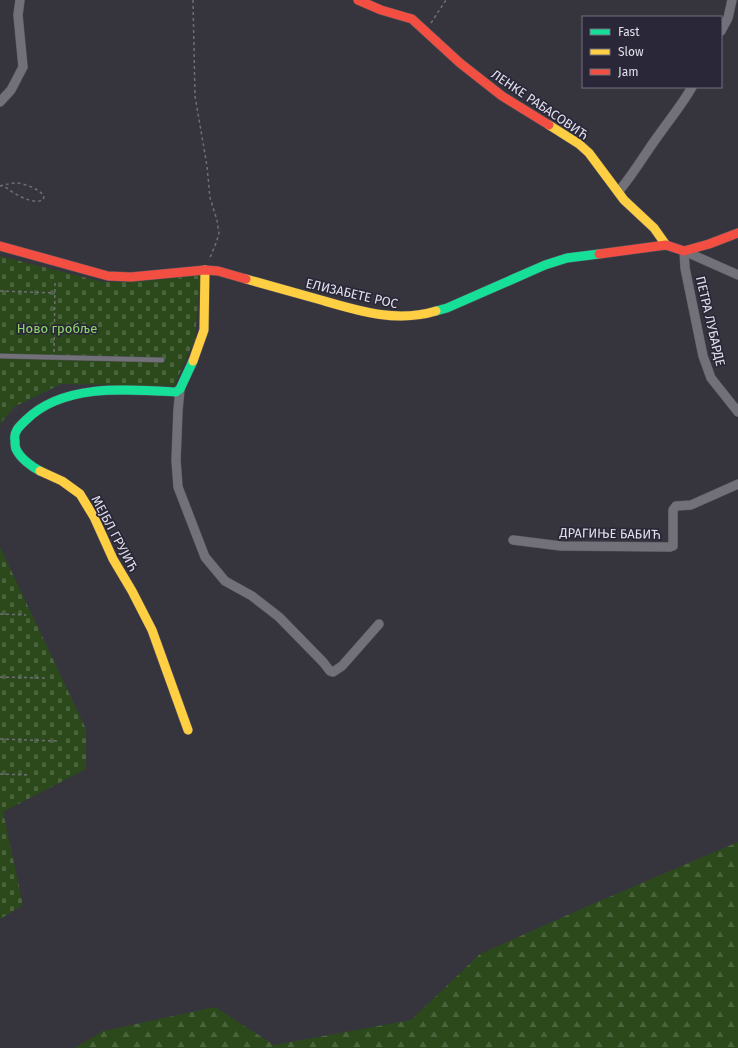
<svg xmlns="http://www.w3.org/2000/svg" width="738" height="1048" viewBox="0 0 738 1048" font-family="'Fira Sans',sans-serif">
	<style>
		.forest { fill: url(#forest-firs) }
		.cemetery { fill: url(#cemetery-stones) }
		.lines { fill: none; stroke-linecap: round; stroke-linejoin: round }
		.lane-casing { stroke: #55545c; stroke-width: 5.5 }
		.street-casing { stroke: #55545c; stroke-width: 10 }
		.fast-casing { stroke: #55545c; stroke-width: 10 }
		.slow-casing { stroke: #55545c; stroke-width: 10 }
		.jam-casing { stroke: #55545c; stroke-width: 10 }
		.path { stroke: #6f6f74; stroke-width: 1.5; stroke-dasharray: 3 3; stroke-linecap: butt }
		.lane { stroke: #727179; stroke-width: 4.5 }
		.street { stroke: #727179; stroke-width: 9 }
		.fast { stroke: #16e098; stroke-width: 9 }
		.slow { stroke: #ffcf43; stroke-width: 9 }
		.jam { stroke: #f24e42; stroke-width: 9 }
		.labels { text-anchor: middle; stroke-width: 3.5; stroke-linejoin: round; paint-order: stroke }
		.street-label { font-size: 13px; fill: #e0dfea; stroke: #292738 }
		.park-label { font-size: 13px; fill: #8fd76b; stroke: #292738 }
	</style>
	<defs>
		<pattern id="forest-firs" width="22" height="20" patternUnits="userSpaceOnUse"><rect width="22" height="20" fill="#2b491b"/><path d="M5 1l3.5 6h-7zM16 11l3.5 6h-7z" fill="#49633c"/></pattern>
		<pattern id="cemetery-stones" width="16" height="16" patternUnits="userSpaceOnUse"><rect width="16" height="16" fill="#2b491b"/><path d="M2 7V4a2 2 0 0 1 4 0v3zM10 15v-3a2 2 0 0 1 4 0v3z" fill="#49633c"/></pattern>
	</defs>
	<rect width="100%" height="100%" fill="#36353e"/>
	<path class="forest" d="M738 842V1048H75L103 1031 215 1007 274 1045 411 1020 480 954 581 909Z"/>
	<path class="cemetery" d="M0 256 103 282 146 281 200 275 195 339 174 386 61 384 14 407 0 424Z
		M0 547 86 729V769L3 812 23 905 0 919Z"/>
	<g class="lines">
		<g class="lane-casing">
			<path id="lane" d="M0 356 162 360"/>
		</g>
		<g class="street-casing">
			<path id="street" d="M721 31 728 18 732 0
				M0 102 11 90 23 67 18 15 20 0
				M618 192C633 175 644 155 658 136 669 120 682 105 692 87
				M738 275 684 251 685 268 703 356 711 378 738 412
				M180 389 178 410 176 460 178 487 205 557 225 581 252 596 279 617 323 662 330 671 333 672 342 666 379 624
				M513 540 561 546 670 547 673 546V510L676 506 691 505 738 484"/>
		</g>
		<g class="fast-casing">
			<path id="fast" d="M436 311 447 308 545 265 567 258 599 254
				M40 471C32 467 20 458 16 449 15 447 15 442 15 440 13 431 21 425 26 420 63 383 129 389 176 392L180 389 193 361"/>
		</g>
		<g class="slow-casing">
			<path id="slow" d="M549 125 579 144 589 153 624 200 654 228 666 245
				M246 279C271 286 296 293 321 300 359 311 397 323 436 311
				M193 361 204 330 205 270
				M40 471 62 481 80 494 94 517 113 559 132 591 152 630 188 730"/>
		</g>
		<g class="jam-casing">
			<path id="jam" d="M358 0 381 10 412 19 460 63 502 96 549 125
				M0 246 108 276 131 277 205 270 218 271 246 279
				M599 254 666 245 684 251 709 244 738 233"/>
		</g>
		<path class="path" d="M193 0 195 96 207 166 210 198 217 220 219 234 216 243 209 260
			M431 23 446 0
			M0 186C5 185 10 183 16 183 24 183 39 189 44 196L43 200C31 205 13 193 4 186
			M0 291 55 293
			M54 352 55 283
			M0 614 26 615
			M0 677 45 678
			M0 739 58 741
			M0 774 28 775"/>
		<use href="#lane" class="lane"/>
		<use href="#street" class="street"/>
		<use href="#fast" class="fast"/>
		<use href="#slow" class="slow"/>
		<use href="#jam" class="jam"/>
	</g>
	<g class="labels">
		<g class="street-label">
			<text transform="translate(540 104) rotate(34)" y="5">ЛЕНКЕ РАБАСОВИЋ</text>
			<text transform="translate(352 293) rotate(13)" y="5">ЕЛИЗАБЕТЕ РОС</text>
			<text transform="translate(711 321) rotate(77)" y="5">ПЕТРА ЛУБАРДЕ</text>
			<text transform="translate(115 533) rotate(62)" y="5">МЕЈБЛ ГРУЈИЋ</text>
			<text transform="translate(610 533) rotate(1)" y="5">ДРАГИЊЕ БАБИЋ</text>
		</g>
		<g class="park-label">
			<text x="57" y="333">Ново гробље</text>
		</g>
	</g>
	<rect x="582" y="16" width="140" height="72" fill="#292738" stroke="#72717f"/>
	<rect x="590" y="29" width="20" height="6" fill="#16e098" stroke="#72717f"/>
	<text x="618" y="36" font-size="12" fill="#e0dfea">Fast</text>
	<rect x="590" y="49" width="20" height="6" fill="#ffcf43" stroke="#72717f"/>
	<text x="618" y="56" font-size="12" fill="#e0dfea">Slow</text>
	<rect x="590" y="69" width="20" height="6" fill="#f24e42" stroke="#72717f"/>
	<text x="618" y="76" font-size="12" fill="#e0dfea">Jam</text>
</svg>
